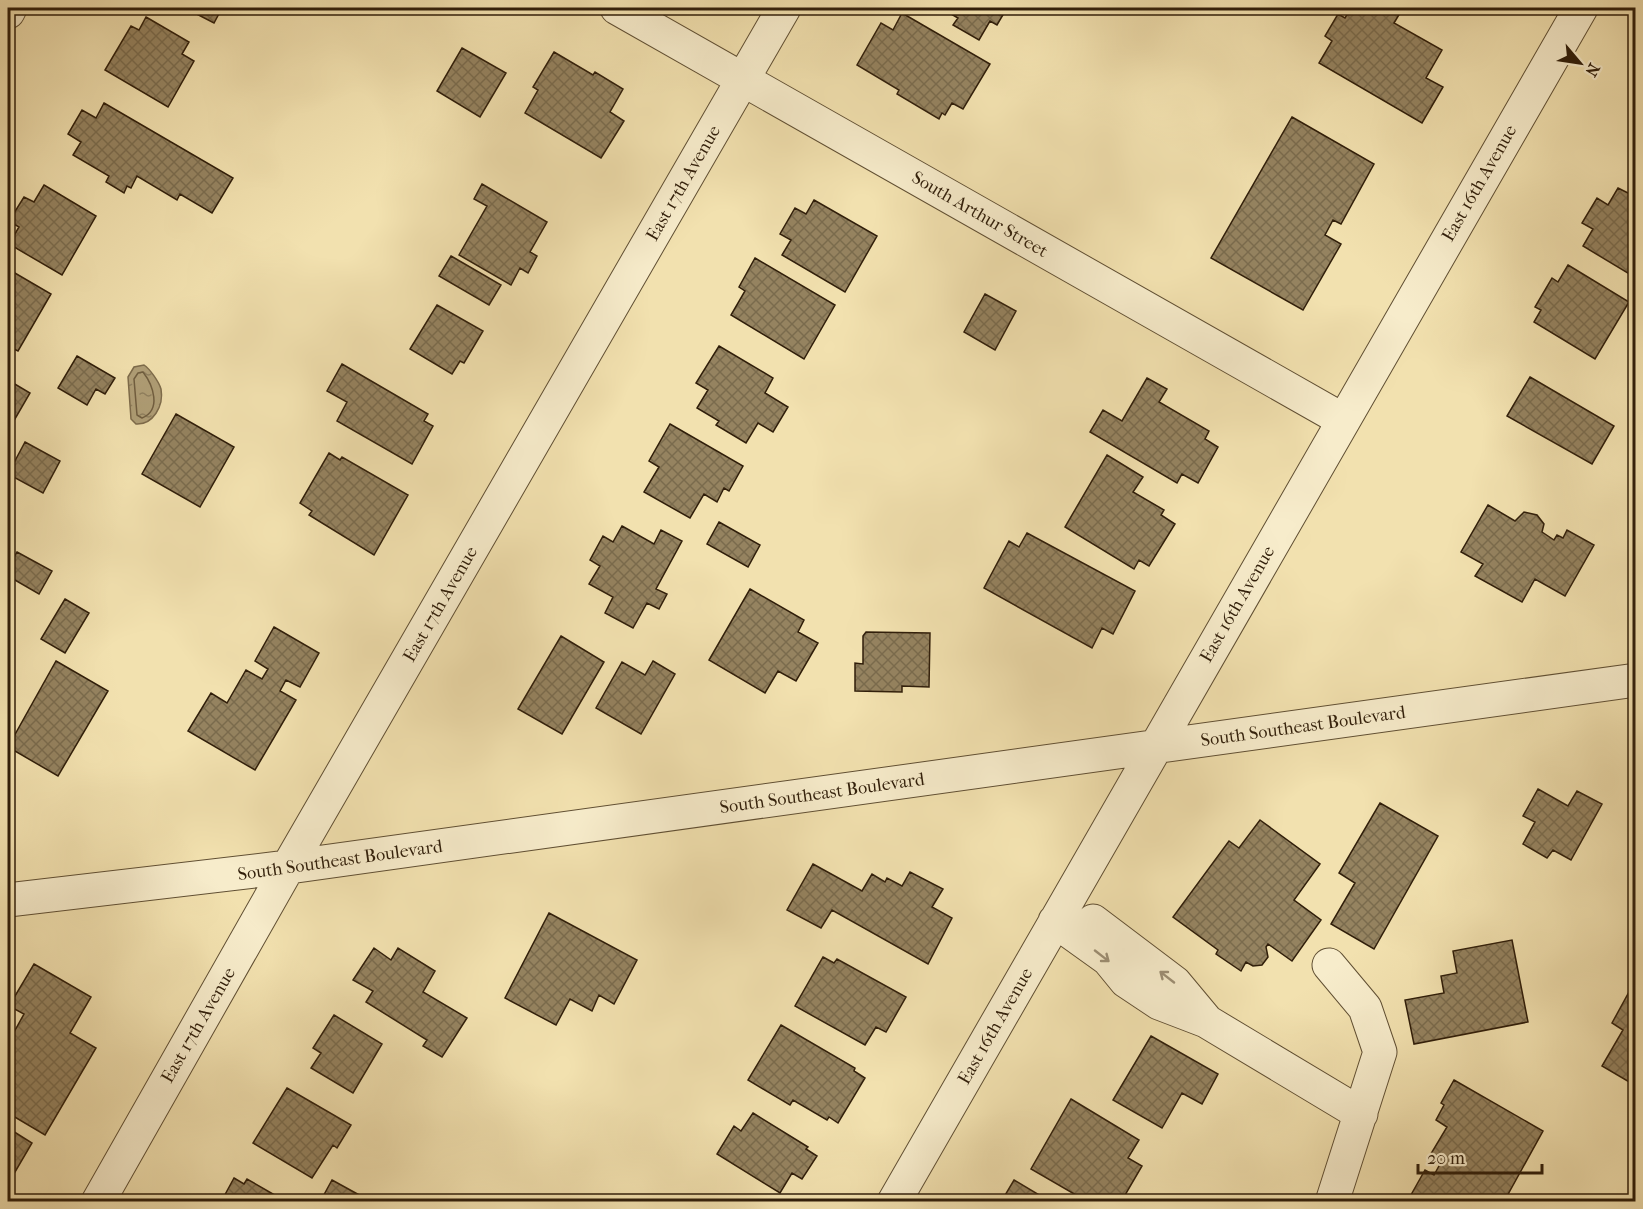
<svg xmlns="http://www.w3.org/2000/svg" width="1643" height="1209" viewBox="0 0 1643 1209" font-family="'IM FELL French Canon',serif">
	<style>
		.water { fill: url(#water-ripples); stroke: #7d6b4b; stroke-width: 1.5 }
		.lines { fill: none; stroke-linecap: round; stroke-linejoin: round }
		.shore { stroke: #705e40; stroke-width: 1.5 }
		.building { fill: url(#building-cross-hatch); stroke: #301e0a; stroke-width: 1.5 }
		.minor-casing { stroke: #604f33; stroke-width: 35 }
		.minor { stroke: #f7eccb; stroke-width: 33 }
		.oneway { stroke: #9d8f74 }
		.labels { text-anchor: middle; stroke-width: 5; stroke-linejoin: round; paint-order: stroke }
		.street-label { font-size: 18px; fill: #301e0a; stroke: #f7eccb }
	</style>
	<defs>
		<pattern id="water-ripples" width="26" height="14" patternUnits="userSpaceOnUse" patternTransform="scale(1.5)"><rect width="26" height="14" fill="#b09f77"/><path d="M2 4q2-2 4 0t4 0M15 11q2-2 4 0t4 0" fill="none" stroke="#908160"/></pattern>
		<pattern id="building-cross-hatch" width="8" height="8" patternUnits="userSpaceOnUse" patternTransform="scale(1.5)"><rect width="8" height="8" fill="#958360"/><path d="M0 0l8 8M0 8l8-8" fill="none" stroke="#7a6b4d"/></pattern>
	</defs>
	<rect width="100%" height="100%" fill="#f2e1af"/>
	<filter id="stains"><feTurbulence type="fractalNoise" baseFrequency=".00333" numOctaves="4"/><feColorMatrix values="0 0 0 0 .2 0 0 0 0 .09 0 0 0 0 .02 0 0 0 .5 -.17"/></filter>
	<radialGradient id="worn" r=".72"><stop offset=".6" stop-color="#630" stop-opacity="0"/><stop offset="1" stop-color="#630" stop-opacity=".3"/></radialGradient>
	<path class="water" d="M144 365C150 369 159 382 161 389 164 406 153 425 136 424L131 419 128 377 134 367Z"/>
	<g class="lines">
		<path class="shore" d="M143 372C153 385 162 410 142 418L137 415 134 379 138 373Z"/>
	</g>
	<path class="building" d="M185 8H222L214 23Z
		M932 8H1007L997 25 990 21 979 40 953 25 958 18 941 8 939 12Z
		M1351 8H1390L1400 13 1394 23 1442 50 1426 78 1443 87 1422 123 1319 63 1332 41 1325 36 1338 14 1345 18Z
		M902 13 990 64 963 109 952 103 945 115 942 113 939 119 897 94 899 90 857 65 881 23 893 30Z
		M146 17 189 42 182 54 194 61 168 107 105 70 131 26 139 30Z
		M462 48 506 73 480 117 437 91Z
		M554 52 593 75 595 72 623 89 610 112 624 121 601 158 525 113 538 90 533 87Z
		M104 103 233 178 212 213 180 194 177 200 137 176 131 188 127 186 124 193 106 182 109 176 73 155 81 142 68 134 82 110 96 118Z
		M1292 117 1374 164 1341 224 1333 220 1325 235 1341 244 1303 310 1211 258Z
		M482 184 547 222 530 252 537 256 528 273 520 268 511 285 459 255 487 206 474 199Z
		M44 185 96 216 62 275 9 244 19 227 9 221 24 197 34 202Z
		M1618 188 1636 197V278L1583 246 1593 229 1582 223 1597 198 1608 205Z
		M814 200 877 236 845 292 782 255 791 240 780 234 795 208 806 214Z
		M451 256 501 285 489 305 439 276Z
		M755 258 835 305 804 359 731 315 745 291 739 287Z
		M1568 265 1629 302 1595 359 1534 322 1541 310 1535 307 1552 278 1558 282Z
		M8 269 51 294 18 351 8 346Z
		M985 294 1016 311 995 350 964 332Z
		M437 305 483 331 464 363 460 361 452 374 410 349Z
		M719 346 773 378 765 393 788 407 773 432 758 423 746 443 716 425 719 421 697 408 708 390 696 383Z
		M77 356 115 378 105 394 96 389 87 405 58 388Z
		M342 364 428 414 424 421 433 426 412 464 337 421 347 402 327 391Z
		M1530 377 1614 426 1592 464 1507 416Z
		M1147 378 1167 389 1159 402 1209 431 1205 439 1218 447 1198 483 1182 474 1177 483 1090 432 1103 410 1122 421Z
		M8 380 30 393 8 431Z
		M176 414 234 447 200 507 142 474Z
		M670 424 743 466 729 491 724 488 717 502 704 494 690 518 644 492 659 467 649 461Z
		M25 442 60 461 43 493 8 474Z
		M329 453 340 460 342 457 408 495 374 555 309 515 312 511 300 503Z
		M1107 455 1143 477 1133 492 1164 510 1161 515 1175 524 1149 566 1139 560 1134 569 1065 527Z
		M1488 505 1515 521 1524 512 1537 515 1544 524 1542 532 1554 540 1557 535 1563 538 1567 530 1594 545 1565 596 1535 579 1522 602 1475 576 1483 564 1461 552Z
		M719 522 760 545 748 567 707 544Z
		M622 526 654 544 661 530 682 541 656 589 667 594 659 609 647 603 633 628 605 613 613 597 589 584 600 566 590 560 603 536 613 542Z
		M1027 533 1135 591 1113 634 1102 628 1092 648 984 588 1009 541 1019 547Z
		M17 552 52 571 39 594 8 576V568Z
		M750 589 804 620 798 632 818 643 796 681 778 671 765 693 709 660Z
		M65 599 89 613 65 653 41 639Z
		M274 627 319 653 300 687 286 680 280 691 296 700 255 770 188 731 211 693 227 703 246 670 262 679 268 669 255 661Z
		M866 632 930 633 929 687 902 686V692L855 691V663L863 664V636Z
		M561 636 604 662 562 734 518 709Z
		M56 661 108 691 58 776 8 747Z
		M653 661 675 674 641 734 596 708 622 662 645 675Z
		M1538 789 1568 806 1577 791 1602 804 1571 860 1553 850 1547 858 1523 844 1535 822 1523 816Z
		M1380 803 1438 836 1374 949 1331 924 1355 883 1339 873Z
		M1260 820 1320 864 1294 900 1321 920 1292 961 1268 944 1266 947 1268 957 1262 965 1253 966 1246 962 1241 971 1216 954 1218 950 1173 917 1229 841 1239 848Z
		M813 864 862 891 872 874 885 882 887 878 902 886 910 872 943 889 932 907 952 918 928 964 832 910 821 928 787 910Z
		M549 913 637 960 614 1004 599 995 592 1011 570 999 556 1025 505 998Z
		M1512 940 1528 1022 1414 1044 1405 1000 1444 993 1441 976 1457 973 1453 951Z
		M374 948 391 960 398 948 435 971 423 992 467 1018 442 1057 423 1046 427 1040 366 1002 373 991 353 980Z
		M823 957 834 963 837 959 906 997 886 1032 876 1027 865 1045 795 1006Z
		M34 964 91 997 70 1033 96 1048 45 1135 8 1113V1057L14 1046 8 1043 24 1014 9 1006Z
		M1629 992 1636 995V1077L1631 1083 1602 1066 1623 1030 1612 1023Z
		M334 1015 382 1044 353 1093 311 1068 321 1053 313 1048Z
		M781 1025 855 1068 854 1071 865 1078 838 1123 829 1117 827 1120 793 1100 790 1105 748 1080Z
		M1151 1036 1218 1074 1202 1104 1182 1093 1162 1128 1113 1100Z
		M1454 1080 1543 1131 1506 1198 1509 1200 1508 1202H1407L1425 1170 1434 1175 1440 1164 1429 1157 1447 1127 1436 1120 1444 1105 1441 1103Z
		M287 1088 351 1125 337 1148 333 1145 312 1178 253 1143Z
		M1071 1099 1139 1140 1128 1158 1142 1166 1121 1202H1088L1031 1169Z
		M753 1113 808 1147 806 1149 817 1156 802 1179 792 1173 780 1193 717 1154 734 1126 741 1131Z
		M8 1128 32 1143 8 1184Z
		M234 1178 244 1184 247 1179 287 1202H221Z
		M332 1180 372 1202H320Z
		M1014 1180 1051 1202H1001Z"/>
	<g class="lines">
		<g class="minor-casing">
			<path id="minor" d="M617 8 1343 420
				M8 12 10 8
				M8 900 288 867 1636 680
				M1055 921 1108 959 1126 981 1159 1003 1206 1021 1361 1114
				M1093 921 1175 983 1205 1019
				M1329 965 1365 1008 1380 1052 1332 1202
				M98 1202 288 867 784 8
				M894 1202 1581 8"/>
		</g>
		<use href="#minor" class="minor"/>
	</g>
	<defs><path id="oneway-shaft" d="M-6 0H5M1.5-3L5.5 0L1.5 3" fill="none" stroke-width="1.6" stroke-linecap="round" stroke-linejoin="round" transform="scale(1.5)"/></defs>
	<g class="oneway">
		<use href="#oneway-shaft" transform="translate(1102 956) rotate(38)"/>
		<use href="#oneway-shaft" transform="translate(1167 977) rotate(-142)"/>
	</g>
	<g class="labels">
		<g class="street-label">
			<text transform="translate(683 183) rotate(-60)" y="6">East 17th Avenue</text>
			<text transform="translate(1479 183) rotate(-60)" y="6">East 16th Avenue</text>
			<text transform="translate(980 214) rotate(30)" y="6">South Arthur Street</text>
			<text transform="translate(440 604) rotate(-60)" y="6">East 17th Avenue</text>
			<text transform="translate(1237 604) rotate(-60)" y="6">East 16th Avenue</text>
			<text transform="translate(1303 726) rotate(-8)" y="6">South Southeast Boulevard</text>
			<text transform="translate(822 793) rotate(-8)" y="6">South Southeast Boulevard</text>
			<text transform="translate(340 860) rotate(-8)" y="6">South Southeast Boulevard</text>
			<text transform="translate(198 1025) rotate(-60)" y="6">East 17th Avenue</text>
			<text transform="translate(995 1026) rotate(-60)" y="6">East 16th Avenue</text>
		</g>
	</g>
	<rect width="1643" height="1209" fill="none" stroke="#f2e1af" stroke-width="30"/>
	<rect x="9" y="9" width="1625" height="1191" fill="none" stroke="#301e0a" stroke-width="3"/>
	<rect x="15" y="15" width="1613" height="1179" fill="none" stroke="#301e0a" stroke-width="1.5"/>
	<g transform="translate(1580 63) rotate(119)" stroke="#f7eccb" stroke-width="4.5" paint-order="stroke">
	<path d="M0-4.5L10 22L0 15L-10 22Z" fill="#301e0a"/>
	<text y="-9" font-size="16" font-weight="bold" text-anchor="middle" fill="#301e0a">N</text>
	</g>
	<path d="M1418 1164v9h124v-9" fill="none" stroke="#301e0a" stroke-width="3"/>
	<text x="1427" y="1164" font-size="18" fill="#301e0a" stroke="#f7eccb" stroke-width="4.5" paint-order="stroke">20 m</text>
	<rect width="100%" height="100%" filter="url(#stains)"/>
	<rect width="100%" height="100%" fill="url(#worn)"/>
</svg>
